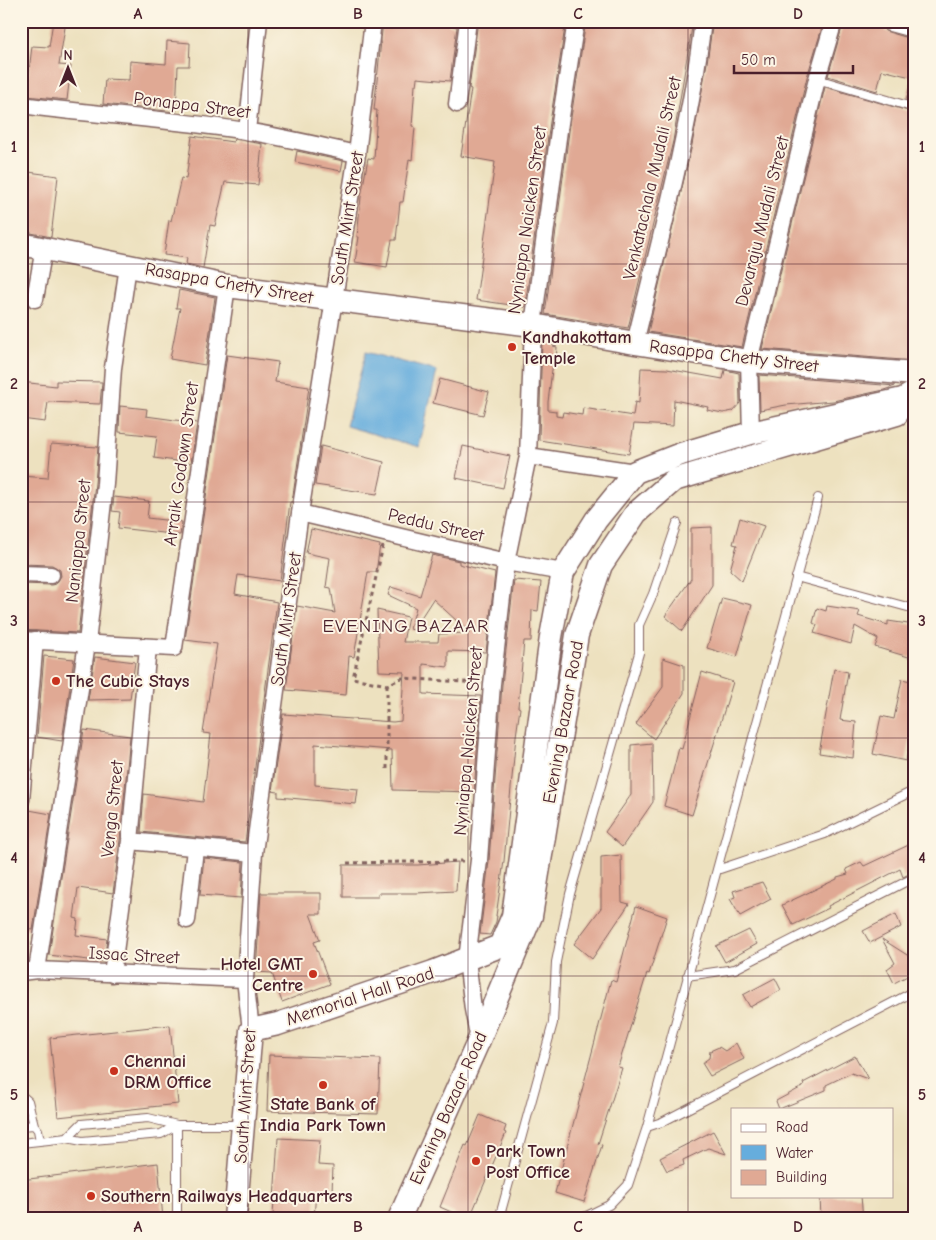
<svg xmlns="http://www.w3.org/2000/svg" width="936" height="1240" viewBox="0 0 936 1240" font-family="'Comic Neue',sans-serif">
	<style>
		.water { fill: #66addd; stroke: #586684 }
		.building { fill: #e0a994 }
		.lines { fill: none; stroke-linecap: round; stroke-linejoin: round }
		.lane-casing { stroke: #83635f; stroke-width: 10 }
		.street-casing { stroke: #83635f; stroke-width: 19 }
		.secondary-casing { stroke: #83635f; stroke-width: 25 }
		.path { stroke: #83635f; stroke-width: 3; stroke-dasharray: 4 4; stroke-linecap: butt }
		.lane { stroke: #fff; stroke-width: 8 }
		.street { stroke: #fff; stroke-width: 16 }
		.secondary { stroke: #fff; stroke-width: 22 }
		.grid { fill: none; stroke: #4a1f2b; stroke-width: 1; stroke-opacity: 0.55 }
		.poi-dot { fill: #c8321e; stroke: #fcf5e5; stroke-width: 2 }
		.labels { text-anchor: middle; stroke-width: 4; stroke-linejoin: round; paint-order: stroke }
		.street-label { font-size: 18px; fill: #4a1f2b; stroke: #fcf5e5 }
		.poi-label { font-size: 18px; font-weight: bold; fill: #4a1f2b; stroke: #fcf5e5; text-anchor: start }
		.neighbourhood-label { font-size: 19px; letter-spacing: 1px; fill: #4a1f2b; stroke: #fcf5e5 }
		.neatline { fill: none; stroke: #4a1f2b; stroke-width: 2 }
		.grid-label { font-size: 16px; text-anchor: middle; font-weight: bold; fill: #4a1f2b }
	</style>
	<rect width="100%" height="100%" fill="#fcf5e5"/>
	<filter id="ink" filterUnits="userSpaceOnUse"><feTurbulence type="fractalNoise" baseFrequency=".02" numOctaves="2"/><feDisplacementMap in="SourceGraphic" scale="10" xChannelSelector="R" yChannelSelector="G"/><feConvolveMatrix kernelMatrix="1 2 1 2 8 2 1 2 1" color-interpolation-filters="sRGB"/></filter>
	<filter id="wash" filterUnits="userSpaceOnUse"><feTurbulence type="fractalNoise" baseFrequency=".0096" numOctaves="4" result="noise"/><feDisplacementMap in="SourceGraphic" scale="20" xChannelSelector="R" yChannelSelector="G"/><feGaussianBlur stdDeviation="1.12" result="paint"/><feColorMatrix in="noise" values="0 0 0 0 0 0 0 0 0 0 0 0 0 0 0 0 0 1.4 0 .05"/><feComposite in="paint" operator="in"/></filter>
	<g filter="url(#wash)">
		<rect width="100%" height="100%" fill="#ede1bf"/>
		<path class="water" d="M366 352 437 371 419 447 346 426Z"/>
		<g id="blocks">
			<path class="building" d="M53 21H66L59 65 71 66 67 100 26 96 32 46 49 47Z
				M383 21H437L457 27 450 81 417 78 416 85H415L412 126 415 127 412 160 409 159 403 202H400L396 240H392L387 267 355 262 359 237H357L361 197 368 158 374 159 377 110H374Z
				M478 21H566L550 122 525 307 476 300 495 162 461 156 471 89 469 88Z
				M586 21H693L673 141 628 328 545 314 570 124Z
				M713 21H824L807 77 742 347 648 332 692 145 707 63Z
				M844 21H885L883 28 885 31 915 40V78L882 70 877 91 828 76Z
				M896 21H915V28L896 23Z
				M167 41 190 43 189 66H178L176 112 103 104 105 79 129 80 130 61 166 64Z
				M911 83H915V102L906 100Z
				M825 87 915 113V361L762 349Z
				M192 136 233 142 234 139 262 144 258 185 225 182 215 226 210 225 203 268 186 264 187 258 164 255 169 220 171 221 181 178 186 179Z
				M297 151 343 161 341 171 295 162Z
				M21 171 58 176 51 237 21 231Z
				M179 290 215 297 205 365 170 359 180 308H176Z
				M542 340 554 342 553 346 557 347 556 362H553L548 402V410L556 411V416L562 417 563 412 582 415 583 408 633 416 635 402 639 403 641 368 667 369 723 379 725 370 739 373 740 403 733 411 723 413 707 410 708 407 674 400 673 426 634 424 629 454 539 440Z
				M227 355 278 362 275 382 309 387 292 502H290L280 581 238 575 235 594 277 602 245 842 141 832 144 794 203 802 211 734 203 733 217 644 185 640Z
				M759 375 895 386 884 390 833 401 786 405 760 410Z
				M440 379 489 392 483 415 433 403Z
				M56 381 102 382 100 404 48 402 45 422 21 419V382L56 386Z
				M120 406 147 409 146 416 197 423 191 463 154 458 157 436 119 432Z
				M51 444 98 447 95 483 78 633 21 630V584L51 585 56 584 61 576 60 570 52 565 21 564V476L48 478Z
				M321 446 384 462 377 494 315 485Z
				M463 446 510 456 503 488 456 478Z
				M114 497 149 501 147 518 182 522 180 535 118 528 120 512 112 511Z
				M740 518 764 526 742 581 730 570 737 545 733 544Z
				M712 527V585L682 631 665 616 691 579V528Z
				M311 529 380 545 376 572H368L354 657 349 656 346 695 286 690 297 606 335 613 331 588 326 587 330 558 306 553Z
				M432 555 459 561V564L495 573 486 652 448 651V667L423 664V694L481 696 474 792 393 790 392 750 315 744V785L358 789 356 804 278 797V792L272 791 283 714 393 722 401 721 404 672 379 671 377 610 408 617 403 642H438L439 634 470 633 433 599 413 630 410 629 416 608 388 595 391 587 420 596Z
				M514 580 541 582 538 611 532 610 531 641H524L518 707 520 708 516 736 504 861 496 916H497L496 922 490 935 480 934 489 861 502 685Z
				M722 598 752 605 737 657 707 648Z
				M827 606 860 611 858 616 888 625V621L915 625V649L912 658 875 647 878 639 855 626 851 644 814 633 817 625 813 623 817 608 826 611Z
				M44 656 74 659 62 741 37 737Z
				M95 657 135 662 130 699 88 700Z
				M663 658 684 665V693L654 739 636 724 663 687Z
				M834 669 848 672 840 720 856 722 853 758 819 753Z
				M702 672 733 682 692 815 664 806 679 748 682 749Z
				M902 679 915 682V717L906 761 873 754 881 716 894 719Z
				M84 730 130 736 120 840 113 893 78 888 74 918 78 919 76 935 107 939 104 962 49 955Z
				M652 743 653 802 622 847 605 832 631 795V745Z
				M29 810 51 814 33 930 21 928V908L28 848 23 847Z
				M915 842V871L903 877 900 869 828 906 829 908 793 925 782 905 837 879V877L848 874 846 869 861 862 864 866Z
				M621 855 622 902 629 904 592 959 574 944 601 908V857Z
				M204 858 243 862 241 898 200 895Z
				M458 862 456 891 416 893H378V897H343V865H418Z
				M762 882 771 899 740 916 730 899 735 897 733 891Z
				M261 893H321V914H310L320 940 314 942 330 984 282 1002 272 973 256 972Z
				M636 906 667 917 649 974 647 973 618 1067 622 1068 598 1144 602 1145 584 1202 555 1193 611 980 616 982Z
				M896 914 901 927 870 943 863 931Z
				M749 930 757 944 725 962 716 946Z
				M882 939 915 960V972L894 983 887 969 895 963Z
				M775 978 781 990 750 1007 743 995Z
				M170 1025 178 1104 58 1117 50 1038Z
				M736 1043 744 1059 710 1076 702 1063 709 1058 710 1051 719 1047 725 1051Z
				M269 1055 380 1059 378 1114 267 1111Z
				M855 1056 868 1079 851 1073 826 1085V1090L779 1109 776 1101 804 1086 803 1083Z
				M480 1115 506 1126 504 1132 506 1133 471 1215 469 1214 467 1219 440 1207 465 1145 467 1146Z
				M713 1131 726 1154 708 1148 683 1160 684 1165 667 1171 660 1158Z
				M278 1138 320 1140 318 1165 333 1166 332 1192 316 1191 314 1218 273 1215Z
				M158 1163 163 1219H108L107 1212 50 1219H21V1180Z
				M820 1196H861L863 1219H821Z"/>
		</g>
	</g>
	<g filter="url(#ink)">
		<use href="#blocks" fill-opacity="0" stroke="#83635f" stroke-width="1"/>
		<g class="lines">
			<g class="lane-casing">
				<path id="lane" d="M891 21 889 27 915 34
					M817 79 915 108
					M796 577 915 609
					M717 870 825 834 915 790
					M687 976 735 969 915 877
					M21 1095 28 1101 34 1125
					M148 1118 177 1125 161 1134 82 1141 67 1138 81 1124Z
					M21 1126 34 1125 38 1130 40 1141
					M647 1127 662 1122 915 991
					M21 1143 67 1138
					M177 1219V1125H241
					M499 1219 553 1023 556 962 570 894 639 653V625L653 594 677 523
					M580 1219 609 1205 628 1185 647 1127 818 498"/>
			</g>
			<g class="street-casing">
				<path id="street" d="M457 104 468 21
					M21 105C96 115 171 119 245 131 283 137 320 146 357 154
					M247 131 259 21
					M35 299 44 248
					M635 343C661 236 690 130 703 21
					M751 433 749 361 817 79 834 21
					M528 456 635 472
					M300 513 506 562 563 572
					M21 574 51 575
					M21 640 174 648 227 286
					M21 800 35 640
					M130 841 254 853
					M187 920 195 849
					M37 970 87 643 105 484 113 368 128 266
					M21 972 37 970 245 979
					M112 974 130 841 148 647
					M251 1030 245 979 254 853 300 513 357 154 373 21
					M479 1040 473 1009 467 960 479 860 492 684 506 562 528 456 533 325 560 123 576 21"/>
			</g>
			<g class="secondary-casing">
				<path id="secondary" d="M21 244 227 286 533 325 635 343 749 361 915 374
					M235 1219 251 1030 278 1024 433 972 500 946 513 916 551 637 563 572 596 520 635 472 681 454 751 433 903 399 915 392
					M399 1219 479 1040 531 916 577 635 601 565 636 513 674 480 897 414"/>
			</g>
			<path class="path" d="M383 546 353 678 387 685 402 678 477 683
				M387 685V769
				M347 863 463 861"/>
			<use href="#lane" class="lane"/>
			<use href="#street" class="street"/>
			<use href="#secondary" class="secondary"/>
		</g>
	</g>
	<path class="grid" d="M248 21V1219M468 21V1219M688 21V1219M21 264H915M21 502H915M21 738H915M21 976H915"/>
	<g class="poi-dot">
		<circle cx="512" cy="347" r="5"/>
		<circle cx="56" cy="681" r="5"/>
		<circle cx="313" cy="974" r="5"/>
		<circle cx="114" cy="1071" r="5"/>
		<circle cx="323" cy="1085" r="5"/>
		<circle cx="476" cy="1161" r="5"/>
		<circle cx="91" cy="1196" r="5"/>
	</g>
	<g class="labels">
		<g class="street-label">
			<text transform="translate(192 105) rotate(7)" y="6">Ponappa Street</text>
			<text transform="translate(652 178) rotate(-77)" y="6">Venkatachala Mudali Street</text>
			<text transform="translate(347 218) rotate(-81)" y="6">South Mint Street</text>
			<text transform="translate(527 220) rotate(-82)" y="6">Nyniappa Naicken Street</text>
			<text transform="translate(762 221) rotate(-76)" y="6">Devaraju Mudali Street</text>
			<text transform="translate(229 283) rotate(10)" y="6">Rasappa Chetty Street</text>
			<text transform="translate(734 356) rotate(7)" y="6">Rasappa Chetty Street</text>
			<text transform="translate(181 464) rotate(-82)" y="6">Arraik Godown Street</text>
			<text transform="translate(436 525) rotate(13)" y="6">Peddu Street</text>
			<text transform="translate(78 541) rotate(-84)" y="6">Naniappa Street</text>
			<text transform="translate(286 619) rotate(-82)" y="6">South Mint Street</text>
			<text transform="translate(563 722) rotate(-80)" y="6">Evening Bazaar Road</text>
			<text transform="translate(468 741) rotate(-85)" y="6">Nyniappa Naicken Street</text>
			<text transform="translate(112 809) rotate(-84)" y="6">Venga Street</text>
			<text transform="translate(134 955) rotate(3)" y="6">Issac Street</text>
			<text transform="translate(360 996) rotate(-18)" y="6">Memorial Hall Road</text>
			<text transform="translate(245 1096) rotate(-86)" y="6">South Mint Street</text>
			<text transform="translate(448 1108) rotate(-66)" y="6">Evening Bazaar Road</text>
		</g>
		<g class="poi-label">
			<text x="522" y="343">Kandhakottam<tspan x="522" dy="21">Temple</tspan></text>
			<text x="66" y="687">The Cubic Stays</text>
			<text x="303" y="970" text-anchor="end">Hotel GMT<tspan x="303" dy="21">Centre</tspan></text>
			<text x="124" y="1067">Chennai<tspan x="124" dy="21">DRM Office</tspan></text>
			<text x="323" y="1110" text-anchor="middle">State Bank of<tspan x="323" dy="21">India Park Town</tspan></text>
			<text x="486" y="1157">Park Town<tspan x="486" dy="21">Post Office</tspan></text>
			<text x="101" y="1202">Southern Railways Headquarters</text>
		</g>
		<g class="neighbourhood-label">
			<text x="406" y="632">EVENING BAZAAR</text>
		</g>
	</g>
	<rect width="936" height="1240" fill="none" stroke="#fcf5e5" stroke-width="55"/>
	<rect x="731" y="1108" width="162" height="90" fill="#fcf5e5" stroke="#b59f9b"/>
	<rect x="741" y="1124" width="25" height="8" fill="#ffffff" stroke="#b59f9b"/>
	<text x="776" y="1132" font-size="15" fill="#4a1f2b">Road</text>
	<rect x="741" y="1145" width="25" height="15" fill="#66addd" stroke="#b59f9b"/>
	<text x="776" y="1158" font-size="15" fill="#4a1f2b">Water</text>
	<rect x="741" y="1170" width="25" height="15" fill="#e0a994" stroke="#b59f9b"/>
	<text x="776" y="1182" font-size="15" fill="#4a1f2b">Building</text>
	<g transform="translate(68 68)" stroke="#fcf5e5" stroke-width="4" paint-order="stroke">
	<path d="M0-4L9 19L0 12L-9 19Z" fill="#4a1f2b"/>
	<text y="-8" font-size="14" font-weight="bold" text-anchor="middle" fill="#4a1f2b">N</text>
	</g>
	<path d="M734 65v8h119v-8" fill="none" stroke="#4a1f2b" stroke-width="2.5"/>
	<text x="741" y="65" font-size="15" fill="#4a1f2b" stroke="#fcf5e5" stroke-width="4" paint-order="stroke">50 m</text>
	<rect x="28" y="28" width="880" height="1184" class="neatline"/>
	<g class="grid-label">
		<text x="138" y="19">A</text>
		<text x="358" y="19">B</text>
		<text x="578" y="19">C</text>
		<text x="798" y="19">D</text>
		<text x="14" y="152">1</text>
		<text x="922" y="152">1</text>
		<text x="14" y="389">2</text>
		<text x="922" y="389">2</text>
		<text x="14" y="626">3</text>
		<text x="922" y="626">3</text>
		<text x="14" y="863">4</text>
		<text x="922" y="863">4</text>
		<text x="14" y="1100">5</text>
		<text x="922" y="1100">5</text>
		<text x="138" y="1232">A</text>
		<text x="358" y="1232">B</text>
		<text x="578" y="1232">C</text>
		<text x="798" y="1232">D</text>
	</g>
</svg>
